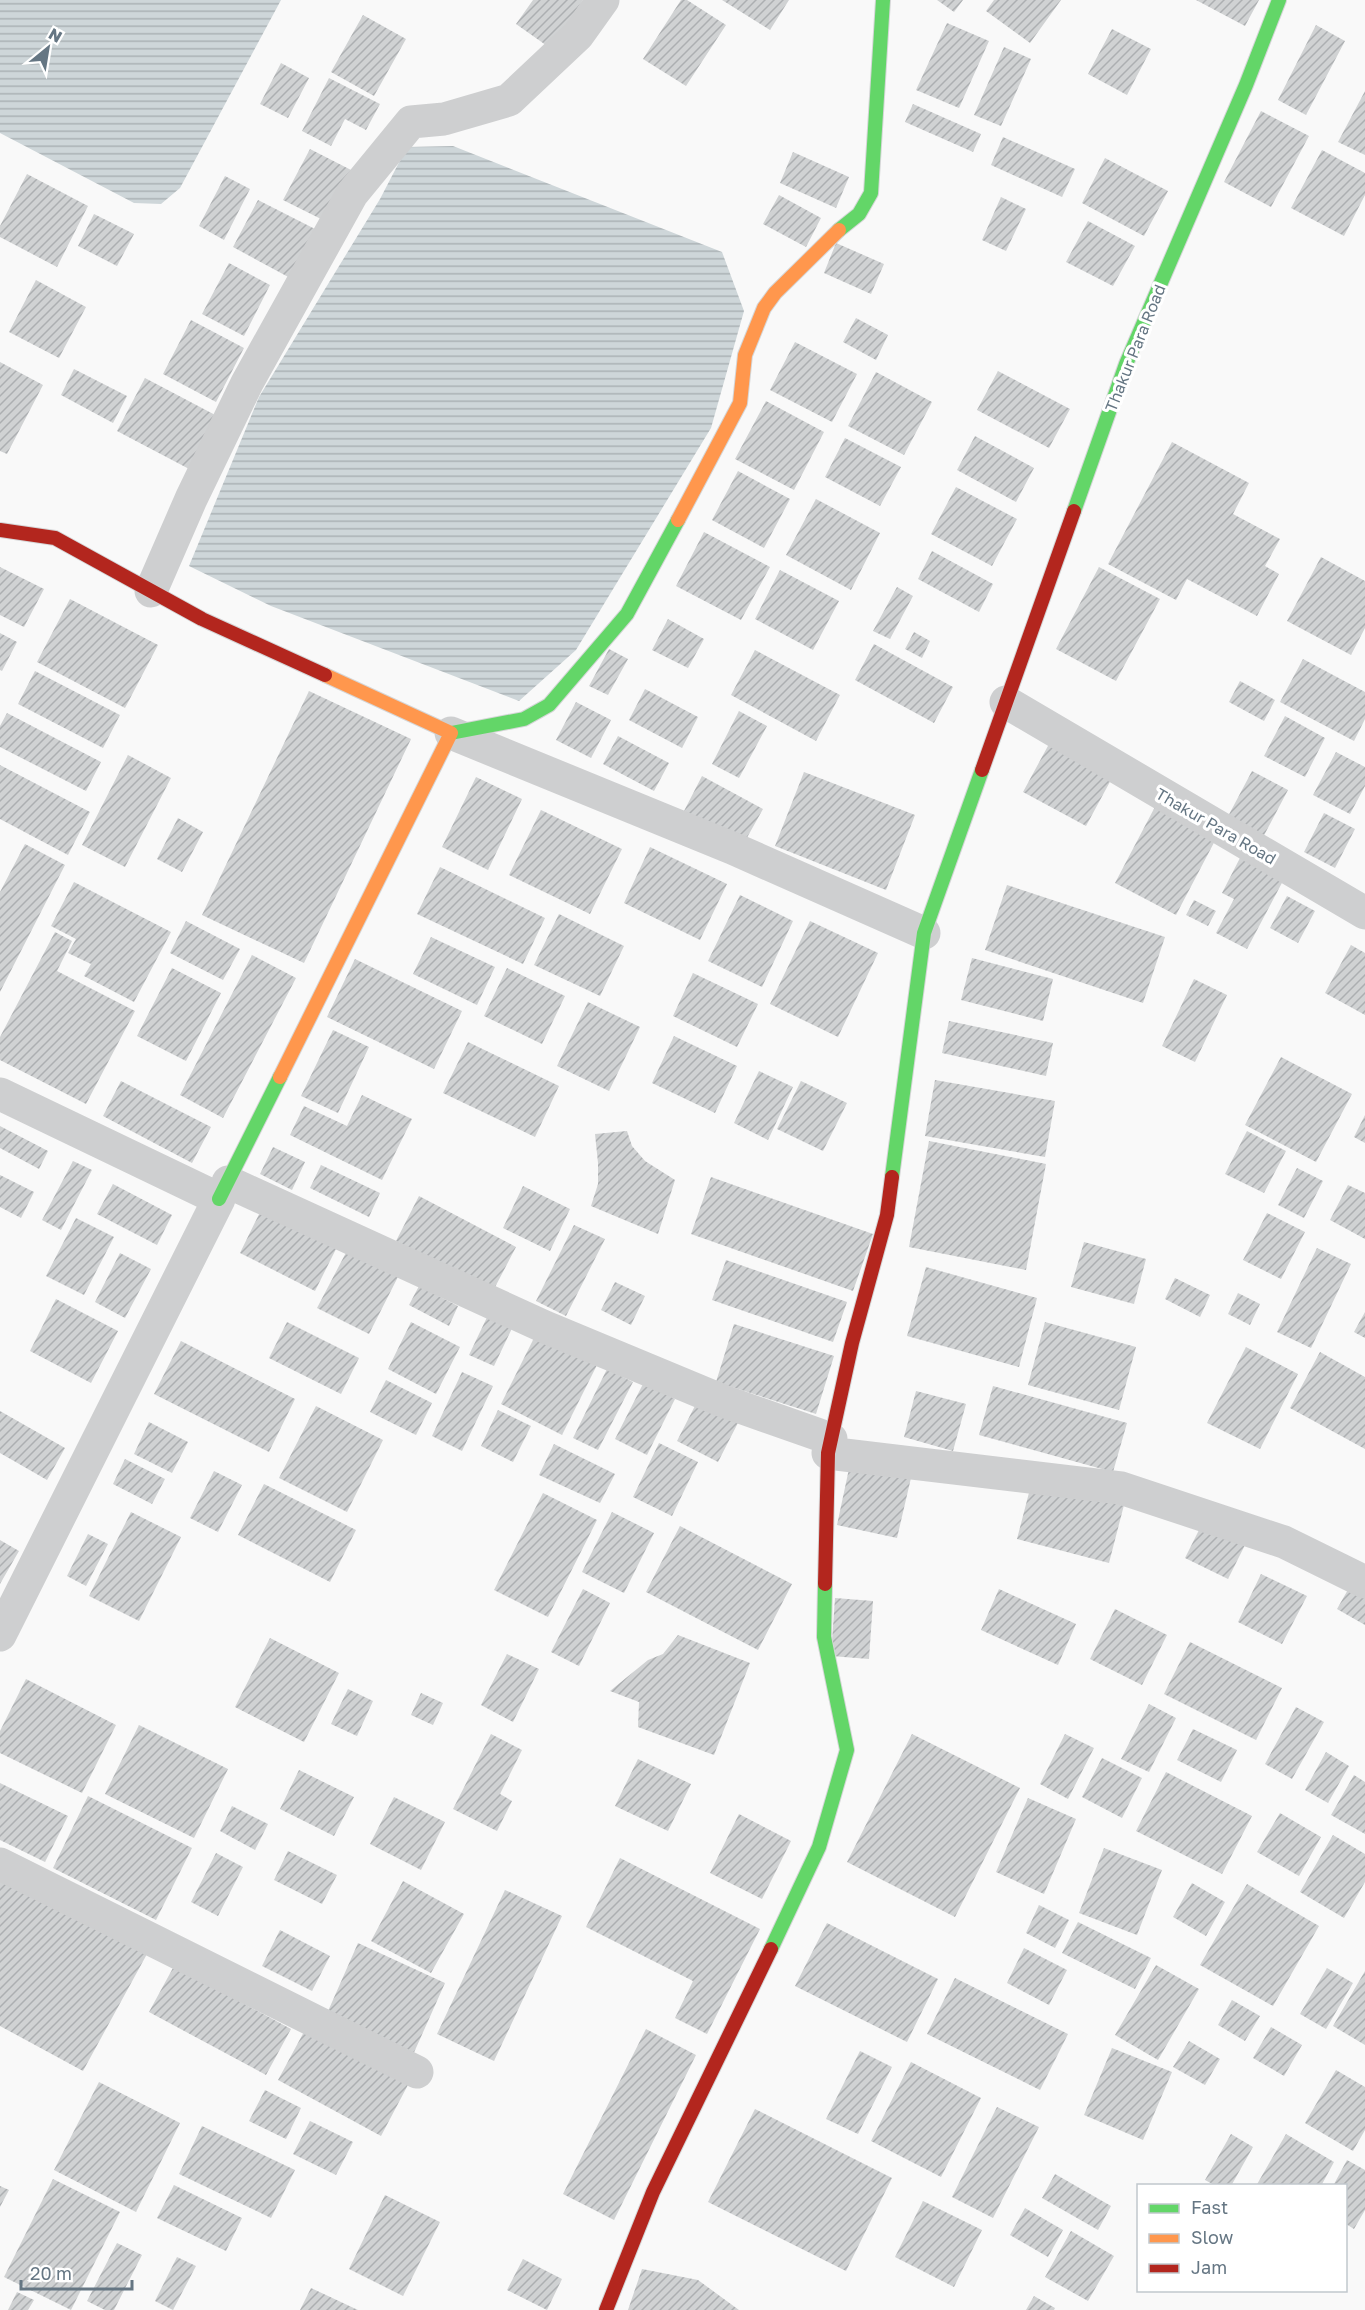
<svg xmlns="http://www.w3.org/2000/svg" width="1365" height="2310" viewBox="0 0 1365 2310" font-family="'Golos Text',sans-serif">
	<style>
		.water { fill: url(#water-rules) }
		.building { fill: url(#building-hatch) }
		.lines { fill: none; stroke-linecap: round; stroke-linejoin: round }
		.fast-casing { stroke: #d5d6d7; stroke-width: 16 }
		.slow-casing { stroke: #d5d6d7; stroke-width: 16 }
		.jam-casing { stroke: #d5d6d7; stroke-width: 16 }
		.street { stroke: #cecfd0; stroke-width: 33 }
		.fast { stroke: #63d668; stroke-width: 14 }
		.slow { stroke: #ff974d; stroke-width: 14 }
		.jam { stroke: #b3261e; stroke-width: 14 }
		.labels { text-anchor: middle; stroke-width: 6; stroke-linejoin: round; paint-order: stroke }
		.street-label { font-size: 16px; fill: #657683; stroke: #fff }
	</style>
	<defs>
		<pattern id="water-rules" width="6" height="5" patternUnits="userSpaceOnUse" patternTransform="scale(1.5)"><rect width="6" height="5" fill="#ced6d9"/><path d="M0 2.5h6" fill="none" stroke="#abb2b5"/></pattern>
		<pattern id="building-hatch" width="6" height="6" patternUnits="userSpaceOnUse" patternTransform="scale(1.5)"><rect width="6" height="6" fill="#d0d2d3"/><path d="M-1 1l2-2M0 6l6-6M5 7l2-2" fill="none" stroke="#acafb1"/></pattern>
	</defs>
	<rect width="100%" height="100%" fill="#f9f9f9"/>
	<path class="water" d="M0 0H281L180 188 161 204 134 203 0 133Z
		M453 146 722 252 744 311 711 428 576 650 519 701 271 606 189 566 259 397 380 199 407 147Z"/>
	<path class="building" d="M533 0H583L550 48 516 24Z
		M681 0H687L726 25 686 86 643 59Z
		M722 0H789L770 30Z
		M937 0H963L954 12Z
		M994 0H1061L1030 43 986 11Z
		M1196 0H1259L1245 26Z
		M363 15 406 39 374 96 331 72Z
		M947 23 989 41 959 108 916 90Z
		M1316 25 1345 41 1306 115 1278 100Z
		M1112 29 1151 49 1127 95 1088 74Z
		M1004 47 1031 59 1001 126 974 115Z
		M281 63 309 78 288 118 260 104Z
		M329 78 380 104 366 130 345 119 331 146 302 131Z
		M1365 91V155L1338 142Z
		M913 104 981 134 973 152 905 122Z
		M1261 111 1309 136 1271 207 1224 182Z
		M1003 137 1075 169 1062 197 991 165Z
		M310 149 353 171 327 222 283 200Z
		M1322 150 1365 173V195L1344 236 1291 208Z
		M793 152 849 177 836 208 780 183Z
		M1105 158 1168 191 1144 236 1082 203Z
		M27 174 88 206 57 267 0 237V226Z
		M225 176 250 189 224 240 199 226Z
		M779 195 821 218 806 247 763 224Z
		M1001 197 1026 209 1006 251 982 240Z
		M258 200 317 230 292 279 233 247Z
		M94 214 134 234 117 266 78 246Z
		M1088 221 1135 246 1113 286 1066 262Z
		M836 243 884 264 871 294 824 273Z
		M229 263 270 285 244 336 202 314Z
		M36 280 86 307 59 358 9 332Z
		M856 318 888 335 876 360 843 342Z
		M191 320 244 348 216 402 163 374Z
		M795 342 857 374 832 422 770 390Z
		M0 362 43 385 7 454 0 451Z
		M74 369 127 396 113 423 61 395Z
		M998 371 1070 409 1049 448 977 410Z
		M876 372 932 402 904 455 848 426Z
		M145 378 219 417 191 470 117 431Z
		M766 401 824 432 794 490 735 459Z
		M975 436 1034 468 1016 502 957 470Z
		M845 438 901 467 880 506 825 477Z
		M1172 442 1249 483 1233 514 1280 539 1265 566 1279 574 1257 616 1187 579 1176 600 1108 564Z
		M738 471 790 499 764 548 712 520Z
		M956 487 1017 519 992 566 931 534Z
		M816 499 880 533 851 590 786 555Z
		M704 532 770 567 741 620 676 586Z
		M932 551 993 584 979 612 918 579Z
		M1321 557 1365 581V628L1351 655 1287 621Z
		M0 567 44 589 24 627 0 615Z
		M1099 567 1160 599 1116 681 1056 649Z
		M780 570 839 601 813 650 755 619Z
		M897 587 913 596 890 639 873 631Z
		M70 599 158 645 125 708 37 662Z
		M668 619 704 639 688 668 652 650Z
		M914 632 930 641 922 658 905 649Z
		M0 633 17 642 2 671 0 670Z
		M874 644 953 687 934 723 855 680Z
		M609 649 628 659 608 695 589 686Z
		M755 650 840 695 816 741 731 695Z
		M1303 659 1365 692V719L1354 741 1280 702Z
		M35 671 120 715 103 748 18 704Z
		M1240 681 1275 700 1264 721 1229 702Z
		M645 689 698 717 682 748 629 720Z
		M309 691 411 739 304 963 202 915Z
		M576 702 611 720 591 758 556 740Z
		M739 711 767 726 739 778 712 764Z
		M7 713 101 762 86 791 0 747V726Z
		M1285 716 1325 738 1305 777 1264 756Z
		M618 736 669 763 654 791 603 764Z
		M1049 744 1112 778 1086 826 1023 792Z
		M1336 752 1365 767V786L1350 814 1313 795Z
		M128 755 171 778 125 867 82 845Z
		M0 765 90 812 68 855 0 819Z
		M1252 771 1288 790 1261 841 1225 822Z
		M804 772 915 815 886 890 775 846Z
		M702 776 763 809 744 843 684 811Z
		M476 777 522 799 488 870 442 847Z
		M1157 803 1218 835 1176 915 1115 883Z
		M541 810 622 849 590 914 509 875Z
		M1324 813 1355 829 1335 868 1304 852Z
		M178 818 203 832 182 872 157 859Z
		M25 844 65 865 0 992V892Z
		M650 847 727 884 700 940 624 903Z
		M1241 856 1284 879 1247 949 1216 933 1234 899 1222 893Z
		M440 867 545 918 523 964 417 914Z
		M74 882 171 932 134 1002 84 976 91 964 68 953 76 939 51 926Z
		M1007 885 1165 937 1143 1003 985 950Z
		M740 895 793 921 762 987 708 961Z
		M1287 896 1315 911 1298 943 1270 928Z
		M1194 900 1216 911 1208 926 1186 915Z
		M559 914 624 946 600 996 534 965Z
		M186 921 240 949 223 980 170 953Z
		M810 921 878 953 838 1037 770 1004Z
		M55 932 72 941 57 971 135 1011 86 1104 0 1060V1037Z
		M431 937 495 967 477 1005 413 974Z
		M1351 945 1365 953V1015L1325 993Z
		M252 955 296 978 223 1118 180 1095Z
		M972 958 1053 979 1043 1021 961 1000Z
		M355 959 462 1011 434 1069 327 1017Z
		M172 968 221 993 186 1061 137 1036Z
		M507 968 565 996 542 1044 484 1016Z
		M693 973 758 1004 737 1047 673 1016Z
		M1194 979 1227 995 1195 1062 1162 1046Z
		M588 1002 640 1027 609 1091 557 1066Z
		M949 1021 1053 1043 1046 1076 942 1053Z
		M333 1030 369 1047 338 1113 301 1096Z
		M674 1036 737 1066 715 1113 652 1083Z
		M468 1042 559 1086 535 1137 443 1093Z
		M1281 1057 1352 1094 1316 1162 1245 1125Z
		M759 1071 793 1087 768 1140 734 1123Z
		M935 1080 1055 1101 1045 1157 925 1136Z
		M121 1081 211 1127 192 1163 103 1116Z
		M801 1081 847 1103 823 1151 777 1129Z
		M362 1095 412 1119 382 1180 290 1135 304 1106 347 1126Z
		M1365 1115V1143L1354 1137Z
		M0 1126 48 1151 39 1169 0 1148Z
		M627 1131 632 1146 645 1161 675 1180 658 1234 591 1206 598 1184V1163L595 1134Z
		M1247 1131 1286 1151 1264 1193 1225 1174Z
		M929 1141 1046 1164 1026 1270 909 1247Z
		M273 1147 305 1162 292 1190 260 1174Z
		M73 1161 92 1170 61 1230 42 1220Z
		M321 1165 380 1193 369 1217 310 1188Z
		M1297 1168 1323 1181 1304 1218 1278 1205Z
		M0 1175 34 1192 21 1218 0 1207Z
		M711 1177 873 1234 853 1291 691 1234Z
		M113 1184 172 1215 157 1245 97 1214Z
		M1348 1185 1365 1193V1239L1330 1220Z
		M523 1186 570 1209 550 1251 503 1228Z
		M419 1196 516 1247 493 1291 396 1241Z
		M264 1204 340 1241 315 1291 240 1253Z
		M1267 1213 1305 1232 1281 1279 1243 1260Z
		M76 1218 114 1237 84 1295 46 1276Z
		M574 1225 605 1239 566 1316 536 1301Z
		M1084 1242 1146 1259 1134 1304 1071 1287Z
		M351 1243 402 1269 369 1334 317 1308Z
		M1317 1248 1351 1264 1311 1348 1277 1332Z
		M120 1253 151 1269 125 1318 95 1302Z
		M726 1260 847 1302 833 1342 712 1300Z
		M926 1267 1037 1298 1019 1367 907 1336Z
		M1175 1278 1210 1295 1200 1317 1165 1299Z
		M615 1282 645 1296 631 1325 601 1310Z
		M419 1286 458 1306 449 1326 409 1305Z
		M1238 1293 1260 1304 1250 1325 1228 1314Z
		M56 1299 118 1331 91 1383 30 1351Z
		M490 1311 515 1322 494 1366 469 1355Z
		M1365 1312V1338L1354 1332Z
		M287 1322 359 1358 341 1394 269 1358Z
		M411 1322 460 1347 436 1394 388 1369Z
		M1045 1322 1136 1347 1119 1410 1028 1385Z
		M734 1324 834 1356 816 1414 716 1382Z
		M540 1326 601 1357 562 1435 501 1404Z
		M181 1341 295 1399 269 1452 154 1394Z
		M1246 1347 1298 1374 1260 1449 1207 1423Z
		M1320 1352 1365 1377V1449L1290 1408Z
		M607 1369 633 1382 598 1450 573 1438Z
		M462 1372 493 1386 462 1451 432 1436Z
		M386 1380 432 1403 416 1435 370 1412Z
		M644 1382 675 1399 647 1455 615 1439Z
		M993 1386 1127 1423 1113 1472 979 1435Z
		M916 1391 966 1404 953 1451 904 1437Z
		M700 1396 741 1417 718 1462 677 1441Z
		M316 1406 383 1440 347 1512 279 1478Z
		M498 1410 531 1426 513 1462 481 1446Z
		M0 1411 65 1448 47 1480 0 1453Z
		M149 1422 188 1442 172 1473 134 1454Z
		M659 1443 698 1462 672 1516 633 1497Z
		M554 1444 615 1474 600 1503 539 1475Z
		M125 1459 165 1479 152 1504 113 1484Z
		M850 1464 911 1478 897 1538 837 1525Z
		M214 1471 242 1485 218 1532 190 1518Z
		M1032 1481 1124 1505 1109 1563 1017 1539Z
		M264 1484 356 1530 330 1582 238 1535Z
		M543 1493 597 1520 548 1617 494 1590Z
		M131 1512 181 1537 139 1621 89 1596Z
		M612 1512 654 1533 624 1593 582 1572Z
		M1203 1522 1246 1543 1228 1579 1185 1558Z
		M680 1526 792 1584 758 1650 646 1592Z
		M88 1534 108 1544 86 1586 67 1576Z
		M0 1540 19 1551 0 1584Z
		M1261 1574 1307 1596 1282 1644 1238 1622Z
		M1354 1579 1365 1586V1625L1337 1609Z
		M583 1589 610 1603 579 1666 551 1652Z
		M999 1589 1076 1624 1058 1665 981 1630Z
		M835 1598 873 1601 869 1659 831 1656Z
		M1115 1609 1167 1635 1142 1685 1090 1659Z
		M678 1635 750 1663 714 1755 638 1727 639 1702 610 1691 648 1660 663 1654Z
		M270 1638 339 1673 304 1742 235 1707Z
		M1190 1642 1282 1688 1256 1740 1164 1694Z
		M507 1654 539 1669 513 1722 481 1705Z
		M26 1679 116 1725 82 1793 0 1753V1731Z
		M348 1689 373 1701 357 1736 331 1724Z
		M421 1693 443 1703 433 1725 411 1715Z
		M1149 1704 1176 1718 1149 1772 1121 1759Z
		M1296 1707 1324 1722 1292 1779 1265 1764Z
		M139 1725 228 1769 194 1838 105 1794Z
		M1193 1729 1237 1750 1221 1782 1177 1760Z
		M491 1734 522 1750 500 1794 512 1801 497 1831 453 1809Z
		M912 1734 1020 1788 955 1917 847 1862Z
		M1065 1734 1094 1748 1068 1799 1040 1784Z
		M1326 1752 1349 1766 1328 1803 1305 1790Z
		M1102 1758 1142 1778 1122 1818 1082 1797Z
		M638 1759 691 1784 668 1831 615 1806Z
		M299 1770 354 1797 334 1836 280 1809Z
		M1166 1772 1252 1816 1222 1874 1136 1831Z
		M1354 1775 1365 1782V1834L1331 1815Z
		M0 1783 68 1816 45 1862 0 1840Z
		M88 1796 192 1848 156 1920 53 1868Z
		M394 1797 445 1822 421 1870 370 1844Z
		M1028 1798 1076 1819 1044 1894 996 1872Z
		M232 1806 268 1824 255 1850 220 1831Z
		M1280 1813 1321 1837 1299 1876 1257 1852Z
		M739 1814 791 1841 762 1899 710 1873Z
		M1333 1835 1365 1854V1882L1344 1918 1300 1892Z
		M1104 1848 1162 1870 1137 1935 1079 1913Z
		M288 1851 337 1875 322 1904 274 1880Z
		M216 1853 243 1867 218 1916 191 1902Z
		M620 1858 760 1929 707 2034 675 2018 693 1981 586 1927Z
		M0 1874 147 1954 83 2071 0 2026Z
		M403 1881 464 1914 431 1973 371 1941Z
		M1192 1883 1225 1902 1206 1936 1173 1917Z
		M1247 1884 1319 1926 1273 2006 1200 1965Z
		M505 1890 562 1916 494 2061 437 2034Z
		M1039 1905 1069 1920 1055 1948 1026 1933Z
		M1078 1922 1151 1958 1135 1989 1062 1953Z
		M827 1923 938 1979 907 2042 795 1986Z
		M280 1930 330 1956 312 1991 262 1966Z
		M358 1943 445 1983 412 2057 325 2018Z
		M1024 1948 1067 1970 1049 2005 1007 1983Z
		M1156 1965 1199 1989 1158 2060 1115 2035Z
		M174 1966 291 2029 266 2075 149 2012Z
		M1327 1968 1353 1983 1326 2029 1300 2014Z
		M1365 1971V2045L1333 2026Z
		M955 1978 1068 2034 1040 2090 927 2034Z
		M1232 2000 1260 2016 1245 2041 1218 2025Z
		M1271 2027 1302 2045 1284 2076 1253 2058Z
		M306 2028 409 2083 381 2136 278 2080Z
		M646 2029 696 2055 614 2220 563 2194Z
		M1189 2041 1220 2059 1205 2085 1173 2067Z
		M1112 2048 1172 2072 1143 2140 1084 2115Z
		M860 2051 892 2067 858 2134 826 2119Z
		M911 2062 981 2098 941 2177 871 2141Z
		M1336 2070 1365 2087V2130L1353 2151 1305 2123Z
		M99 2082 180 2123 136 2212 54 2170Z
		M265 2090 301 2108 286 2139 249 2121Z
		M997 2107 1039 2127 993 2218 952 2197Z
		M755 2109 892 2178 846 2271 708 2202Z
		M310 2121 353 2142 336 2175 293 2154Z
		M202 2126 295 2170 271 2218 179 2174Z
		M1231 2134 1253 2147 1231 2186H1216L1205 2180Z
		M1286 2134 1334 2162 1321 2186H1256Z
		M1347 2160 1365 2170V2210L1354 2229 1346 2224V2186H1333Z
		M1055 2174 1111 2206 1098 2230 1042 2198Z
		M53 2179 120 2212 71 2310 4 2277Z
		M174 2185 242 2218 226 2251 157 2218Z
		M0 2186 9 2190 0 2207Z
		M385 2195 440 2222 403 2296 349 2269Z
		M923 2201 982 2230 954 2287 895 2257Z
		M1025 2208 1063 2230 1048 2257 1010 2235Z
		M1071 2231 1114 2256 1088 2301 1045 2277Z
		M117 2243 142 2255 114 2310H105L87 2301Z
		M177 2257 196 2266 173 2310 155 2301Z
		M523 2259 562 2279 547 2310 507 2290Z
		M642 2269 698 2280 739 2310H628Z
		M311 2288 358 2310H300Z
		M17 2292 34 2300 28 2310H8Z
		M1034 2296 1055 2308 1054 2310H1026Z"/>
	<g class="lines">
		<g class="fast-casing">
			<path id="fast" d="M839 230 859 214 871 193 883 0
				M1074 511 1126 364 1246 85 1279 0
				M451 733 524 719 549 705 627 614 678 520
				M892 1177 924 933 982 770
				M219 1199 280 1077
				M771 1949 819 1847 847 1750 824 1637 825 1584"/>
		</g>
		<g class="slow-casing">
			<path id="slow" d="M678 520 740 403 745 355 764 308 775 293 839 230
				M280 1077 451 733 325 675"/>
		</g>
		<g class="jam-casing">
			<path id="jam" d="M0 530 55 538 202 619 325 675
				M982 770 1074 511
				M825 1584 828 1453 852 1343 887 1215 892 1177
				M606 2310 653 2192 771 1949"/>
		</g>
		<path class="street" d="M151 591 191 499 247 383 352 194 411 122 444 119 509 100 578 35 603 0
			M1006 702 1365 913
			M451 733 732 848 924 933
			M0 1094 219 1199 0 1635
			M228 1182 545 1327 723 1401 831 1439
			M828 1453 1121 1488 1284 1542 1365 1582
			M0 1864 417 2072"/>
		<use href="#fast" class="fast"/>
		<use href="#slow" class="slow"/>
		<use href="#jam" class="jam"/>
	</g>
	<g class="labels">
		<g class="street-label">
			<text transform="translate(1135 348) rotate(-68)" y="6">Thakur Para Road</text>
			<text transform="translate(1216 826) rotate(30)" y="6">Thakur Para Road</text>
		</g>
	</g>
	<rect x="1137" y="2184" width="210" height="108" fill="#ffffff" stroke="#c1c8cd" stroke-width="1.5"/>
	<rect x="1149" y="2204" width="30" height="9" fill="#63d668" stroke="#c1c8cd" stroke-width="1.5"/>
	<text x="1191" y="2214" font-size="18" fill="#657683">Fast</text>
	<rect x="1149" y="2234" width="30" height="9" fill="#ff974d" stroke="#c1c8cd" stroke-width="1.5"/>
	<text x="1191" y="2244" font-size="18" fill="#657683">Slow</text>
	<rect x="1149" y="2264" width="30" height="9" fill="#b3261e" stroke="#c1c8cd" stroke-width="1.5"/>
	<text x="1191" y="2274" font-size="18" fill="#657683">Jam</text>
	<g transform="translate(48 48) rotate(30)" stroke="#ffffff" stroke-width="4.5" paint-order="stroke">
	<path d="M0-4.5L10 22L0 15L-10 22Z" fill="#657683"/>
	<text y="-9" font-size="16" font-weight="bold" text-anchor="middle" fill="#657683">N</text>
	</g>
	<path d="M21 2280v9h111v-9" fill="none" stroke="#657683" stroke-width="3"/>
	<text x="30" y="2280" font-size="18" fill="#657683" stroke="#ffffff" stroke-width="4.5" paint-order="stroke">20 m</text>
</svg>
